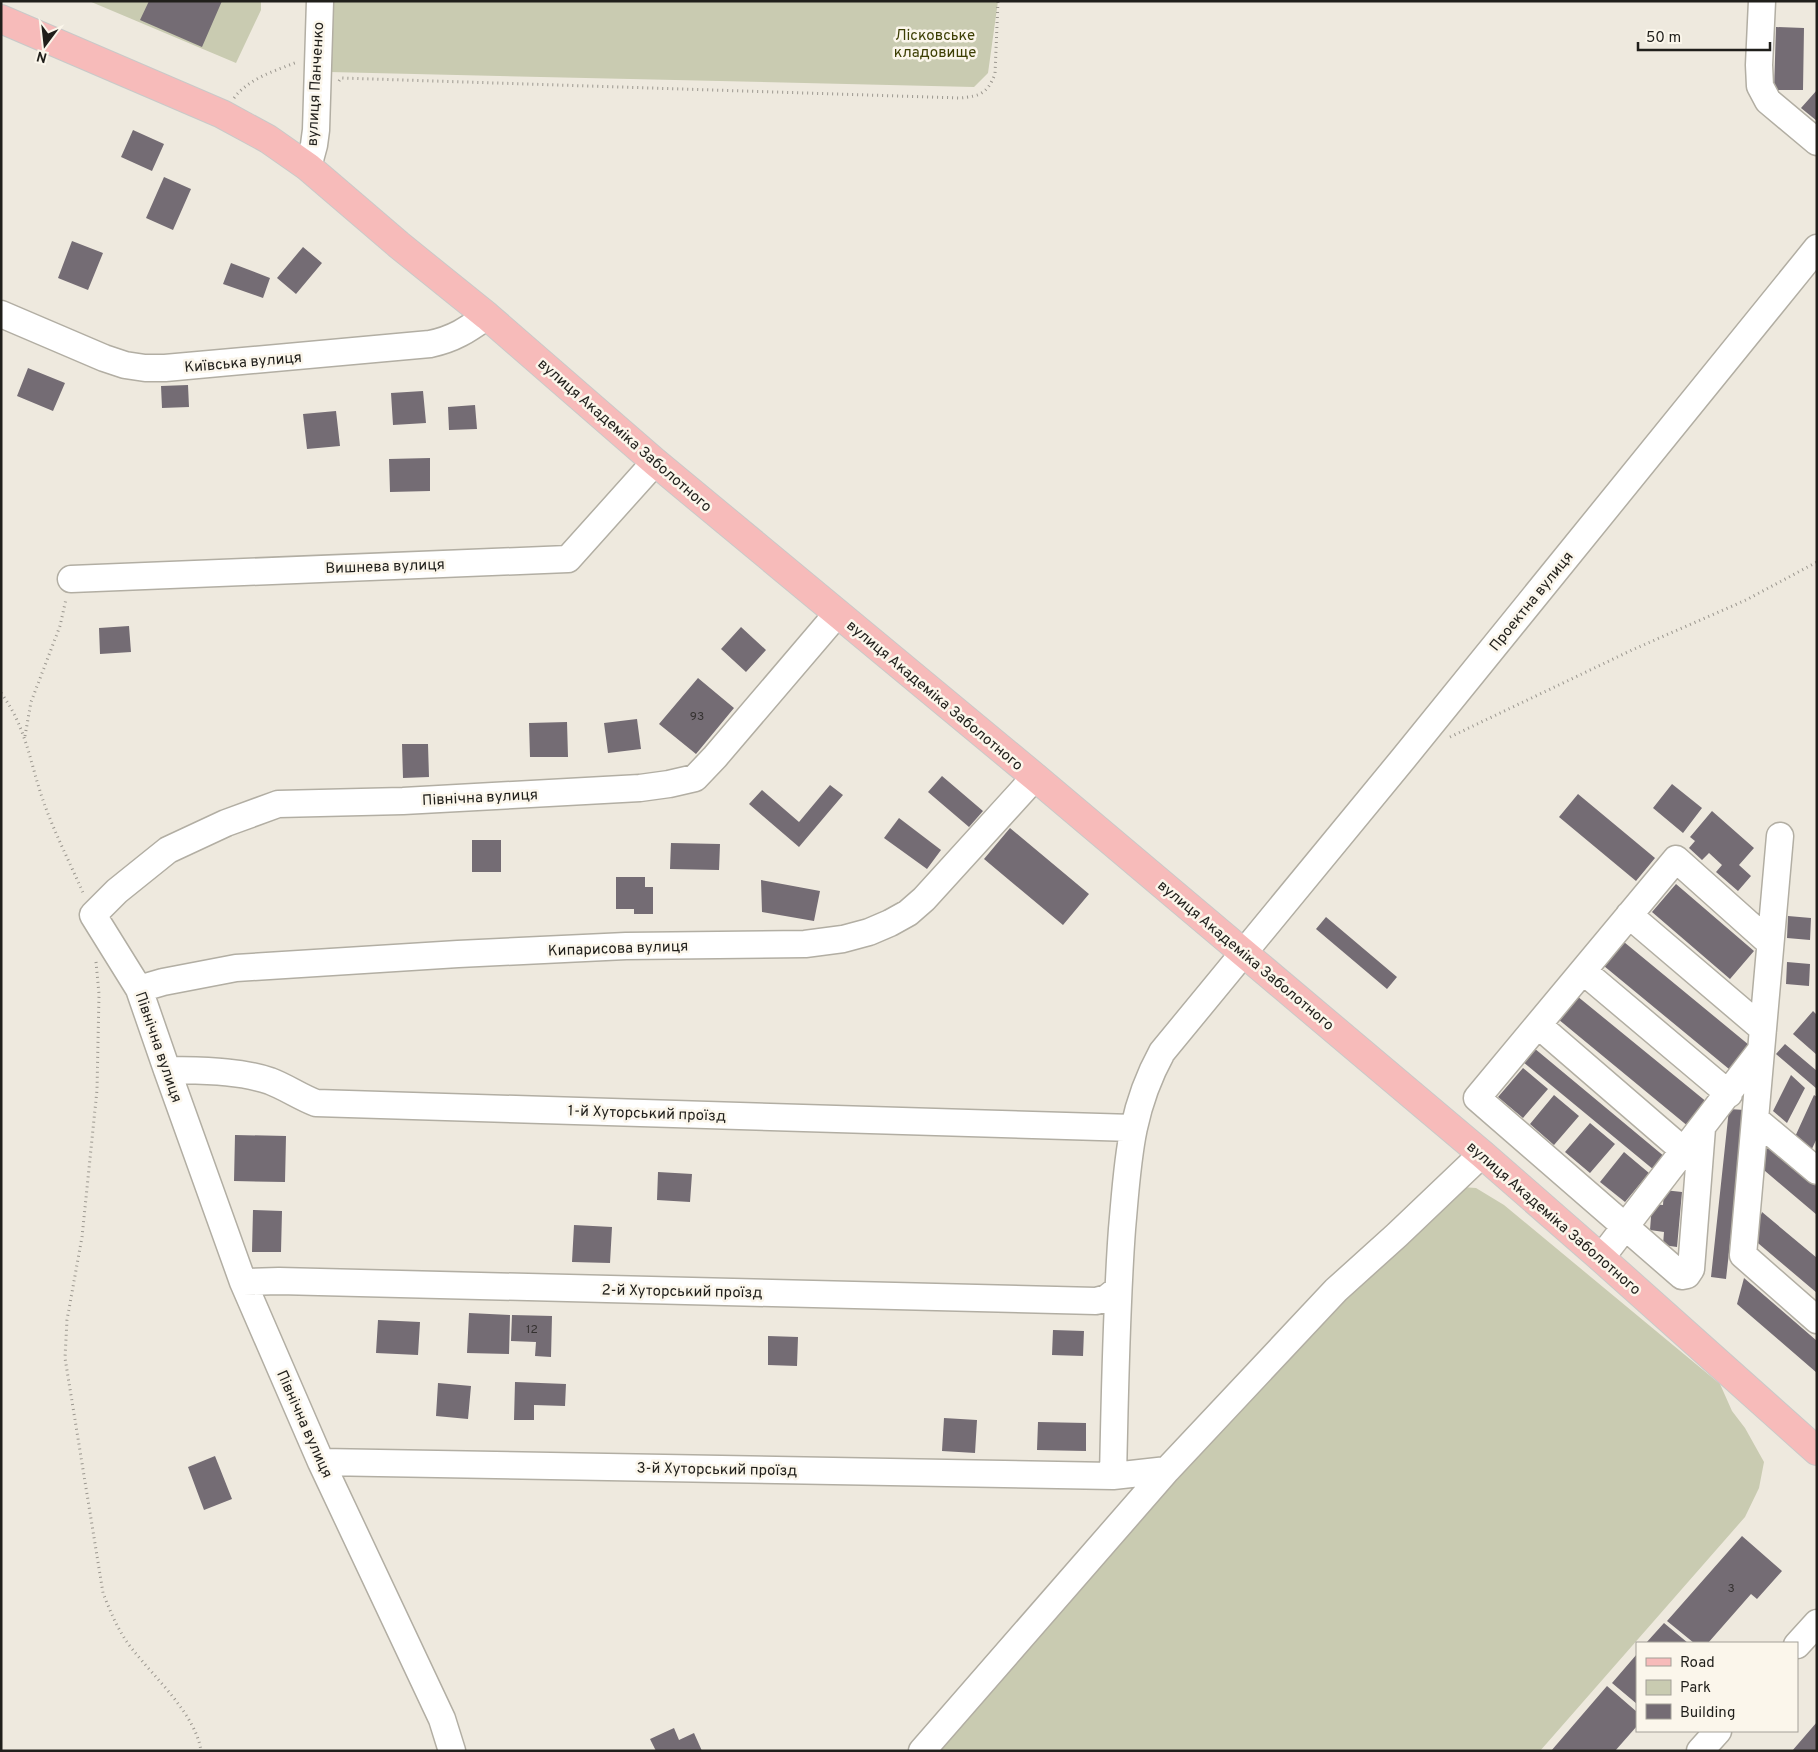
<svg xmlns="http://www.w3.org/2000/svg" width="1818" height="1752" viewBox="0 0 1818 1752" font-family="Overpass,sans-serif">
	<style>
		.green { fill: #c9cbb1 }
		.building { fill: #746c74 }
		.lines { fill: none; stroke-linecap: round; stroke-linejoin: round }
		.minor-casing { stroke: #b2aea3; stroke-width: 29 }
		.major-casing { stroke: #c9c9c8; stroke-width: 30 }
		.path { stroke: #9b978f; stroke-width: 3; stroke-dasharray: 1 4; stroke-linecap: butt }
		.minor { stroke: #fff; stroke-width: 26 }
		.major { stroke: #f7bbba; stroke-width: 28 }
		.labels { text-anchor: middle; stroke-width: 5; stroke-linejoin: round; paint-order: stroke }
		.number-label { font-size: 12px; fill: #353231 }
		.park-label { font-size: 15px; fill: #3d3f04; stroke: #fbf6eb }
		.street-label { font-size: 15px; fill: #201f1b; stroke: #fbf6eb }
	</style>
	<rect width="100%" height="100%" fill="#eee9de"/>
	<path class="green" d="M89 1H261V10L236 63Z
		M333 1H998L988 73 974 87 330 72Z
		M1462 1187 1476 1188 1504 1205 1720 1384 1732 1411 1745 1428 1764 1462 1759 1488 1745 1517 1540 1751H934L1340 1298Z"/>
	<path class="building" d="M149 1H222L202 47 140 20Z
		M1776 27 1804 28 1803 90H1774Z
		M1817 90V121L1801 108Z
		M133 130 164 144 152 171 121 157Z
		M164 177 191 189 173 230 146 218Z
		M72 241 103 253 88 290 58 278Z
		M303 247 322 263 296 294 277 278Z
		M231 263 270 278 263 298 223 284Z
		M28 368 65 383 53 411 17 396Z
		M188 385 189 407 162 408 161 386Z
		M423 391 426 423 393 425 391 393Z
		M475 405 477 429 449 430 448 407Z
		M336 411 340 446 307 449 303 414Z
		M430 458V491L390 492 389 459Z
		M129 626 131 652 100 654 99 628Z
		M741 627 766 650 746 672 721 649Z
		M698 678 734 708 696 754 659 724Z
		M637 719 641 749 608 753 604 723Z
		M567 722 568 757H530L529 723Z
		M402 744H428L429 777 403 778Z
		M942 776 983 811 969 827 928 792Z
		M1672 784 1702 808 1683 833 1653 808Z
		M830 785 843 795 799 847 749 804 762 790 799 822Z
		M1578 794 1655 858 1636 881 1559 817Z
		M1712 811 1754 848 1739 865 1751 876 1738 891 1716 872 1722 865 1709 853 1702 860 1689 848 1695 841 1690 837Z
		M899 818 941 850 927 869 884 838Z
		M1010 828 1089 894 1063 925 984 859Z
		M472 840H501V872H472Z
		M671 843 720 844 719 870 670 869Z
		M616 877H645V887H653V914H634V909H616Z
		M761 880 820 891 814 921 762 912Z
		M1676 884 1754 951 1730 979 1652 912Z
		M1788 916 1811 918 1810 940 1787 938Z
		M1326 917 1397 977 1387 989 1316 929Z
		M1624 942 1749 1045 1729 1069 1604 966Z
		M1787 962 1810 964 1809 986 1786 984Z
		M1577 996 1708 1103 1689 1127 1558 1019Z
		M1813 1011 1817 1015V1055L1793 1034Z
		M1785 1044 1817 1071V1089L1776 1054Z
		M1534 1048 1665 1157 1654 1170 1523 1062Z
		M1523 1068 1548 1089 1523 1118 1498 1097Z
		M1791 1075 1805 1088 1787 1123 1773 1111Z
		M1554 1095 1579 1116 1554 1145 1530 1124Z
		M1814 1095 1817 1097V1138L1810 1153 1794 1139Z
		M1729 1109 1745 1110 1726 1279 1711 1277Z
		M1590 1123 1615 1144 1590 1173 1565 1152Z
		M235 1135 286 1136 285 1182 234 1181Z
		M1765 1139 1817 1183V1215L1758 1165Z
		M1624 1152 1649 1173 1625 1202 1600 1182Z
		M658 1172 692 1174 690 1202 657 1200Z
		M1664 1190 1682 1192 1677 1247 1663 1245 1664 1232 1650 1230 1652 1204 1663 1205Z
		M253 1210 282 1211 281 1252H252Z
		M1762 1212 1817 1258V1293L1752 1238Z
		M574 1225 612 1227 610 1263 572 1262Z
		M1744 1278 1817 1341V1373L1737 1304Z
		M469 1313 510 1315 509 1354 467 1353Z
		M512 1315 552 1316 551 1357 535 1356 536 1342 511 1341Z
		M378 1320 420 1322 418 1355 376 1353Z
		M1053 1330 1084 1331 1083 1356 1052 1355Z
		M768 1336 798 1337 797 1366 768 1365Z
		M515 1382 566 1384 565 1406 534 1405V1420H514Z
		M438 1383 471 1386 468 1419 436 1416Z
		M944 1418 977 1420 975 1453 942 1451Z
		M1038 1422 1086 1423V1451L1037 1450Z
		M215 1456 232 1499 204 1510 188 1467Z
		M1742 1536 1782 1571 1757 1599 1751 1594 1708 1643H1694L1667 1621Z
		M1664 1623 1688 1643H1646Z
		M1637 1654V1704L1612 1683Z
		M1607 1686 1637 1712V1726L1615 1751H1551Z
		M1817 1722V1751H1792Z
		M674 1728 679 1740 694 1733 702 1751H656L650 1739Z"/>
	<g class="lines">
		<g class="minor-casing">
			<path id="minor" d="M1762 1 1759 65 1760 86 1768 101 1817 142
				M308 167 314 145 316 130 320 1
				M1 314 104 358 125 365 145 368H165L430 344C454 339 467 330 487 316
				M71 579 568 559 655 462
				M1780 836 1743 1255 1817 1320
				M1629 915 1763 1029
				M1583 971 1729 1094
				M139 989 163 982 236 968 458 954 626 946 805 944 843 939 869 932 890 923 908 913 924 899 1035 777
				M1538 1025 1684 1151
				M167 1070C201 1071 237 1070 270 1081 286 1087 300 1097 316 1103L1133 1128
				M1755 1119 1817 1171
				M1702 1128 1691 1269 1687 1275 1682 1276 1477 1098 1676 859 1770 943
				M1601 1258 1761 1050
				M243 1282 279 1281 1096 1301 1107 1298 1117 1290
				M321 1462 1113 1476 1167 1470
				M1113 1476C1115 1393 1116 1311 1122 1229 1128 1163 1129 1112 1162 1052L1403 759 1817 248
				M1797 1645 1817 1623
				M452 1751 442 1719 321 1462 243 1282 167 1070 139 989 93 915 117 891 168 850 226 823 278 804 403 801 640 788 669 784 695 778 715 757 837 614
				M922 1751 1167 1470 1336 1290 1397 1235 1482 1154
				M1700 1751 1718 1731"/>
		</g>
		<g class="major-casing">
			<path id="major" d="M1 19 222 114 268 139 308 167 399 245 487 316 655 462 1035 777 1482 1154 1601 1258 1817 1451"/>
		</g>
		<path class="path" d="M339 81 341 78 960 98C980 96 987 94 995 74L998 1
			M234 98C249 78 275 71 297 62
			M1 693C27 728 30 764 44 803 55 834 71 865 84 895
			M25 736 31 702 60 626 66 599
			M1450 737 1632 650 1746 600 1817 562
			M96 962 99 994 97 1090 82 1237 67 1320 65 1358 103 1593C111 1613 119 1633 133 1650 155 1678 196 1715 201 1751"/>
		<use href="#minor" class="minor"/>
		<use href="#major" class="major"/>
	</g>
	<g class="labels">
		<g class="number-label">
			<text x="697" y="720">93</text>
			<text x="532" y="1333">12</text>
			<text x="1731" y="1592">3</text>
		</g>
		<g class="park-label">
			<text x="935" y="40">Лісковське<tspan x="935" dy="17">кладовище</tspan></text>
		</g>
		<g class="street-label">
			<text transform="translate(315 84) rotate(-87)" y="5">вулиця Панченко</text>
			<text transform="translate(243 362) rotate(-5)" y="5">Київська вулиця</text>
			<text transform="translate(625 435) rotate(41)" y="5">вулиця Академіка Заболотного</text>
			<text transform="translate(385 566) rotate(-2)" y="5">Вишнева вулиця</text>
			<text transform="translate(1531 601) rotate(-51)" y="5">Проектна вулиця</text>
			<text transform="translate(935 695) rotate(40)" y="5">вулиця Академіка Заболотного</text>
			<text transform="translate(480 797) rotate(-3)" y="5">Північна вулиця</text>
			<text transform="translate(618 948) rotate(-2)" y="5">Кипарисова вулиця</text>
			<text transform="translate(1246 955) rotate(40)" y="5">вулиця Академіка Заболотного</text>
			<text transform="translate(159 1047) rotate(71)" y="5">Північна вулиця</text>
			<text transform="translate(647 1113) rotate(2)" y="5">1-й Хуторський проїзд</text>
			<text transform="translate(1554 1218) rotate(41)" y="5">вулиця Академіка Заболотного</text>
			<text transform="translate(682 1291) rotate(1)" y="5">2-й Хуторський проїзд</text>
			<text transform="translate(305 1424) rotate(66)" y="5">Північна вулиця</text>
			<text transform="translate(717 1469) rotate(1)" y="5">3-й Хуторський проїзд</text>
		</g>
	</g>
	<rect width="1818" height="1752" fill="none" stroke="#201f1b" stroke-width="5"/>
	<rect x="1636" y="1642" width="162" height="90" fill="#fbf6eb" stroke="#a3a098"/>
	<rect x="1646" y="1658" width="25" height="8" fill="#f7bbba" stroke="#a3a098"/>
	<text x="1680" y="1667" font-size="15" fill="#201f1b">Road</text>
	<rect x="1646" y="1680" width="25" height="15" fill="#c9cbb1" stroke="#a3a098"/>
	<text x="1680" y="1692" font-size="15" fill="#201f1b">Park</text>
	<rect x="1646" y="1704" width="25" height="15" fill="#746c74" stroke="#a3a098"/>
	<text x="1680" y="1717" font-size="15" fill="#201f1b">Building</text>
	<g transform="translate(45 45) rotate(195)" stroke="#fbf6eb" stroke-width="4" paint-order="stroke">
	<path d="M0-4L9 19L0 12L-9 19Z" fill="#201f1b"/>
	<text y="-8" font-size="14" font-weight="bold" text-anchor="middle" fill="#201f1b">N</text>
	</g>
	<path d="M1638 42v8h132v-8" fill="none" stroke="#201f1b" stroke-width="2.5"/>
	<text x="1646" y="42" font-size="15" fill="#201f1b" stroke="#fbf6eb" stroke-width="4" paint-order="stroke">50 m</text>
</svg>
